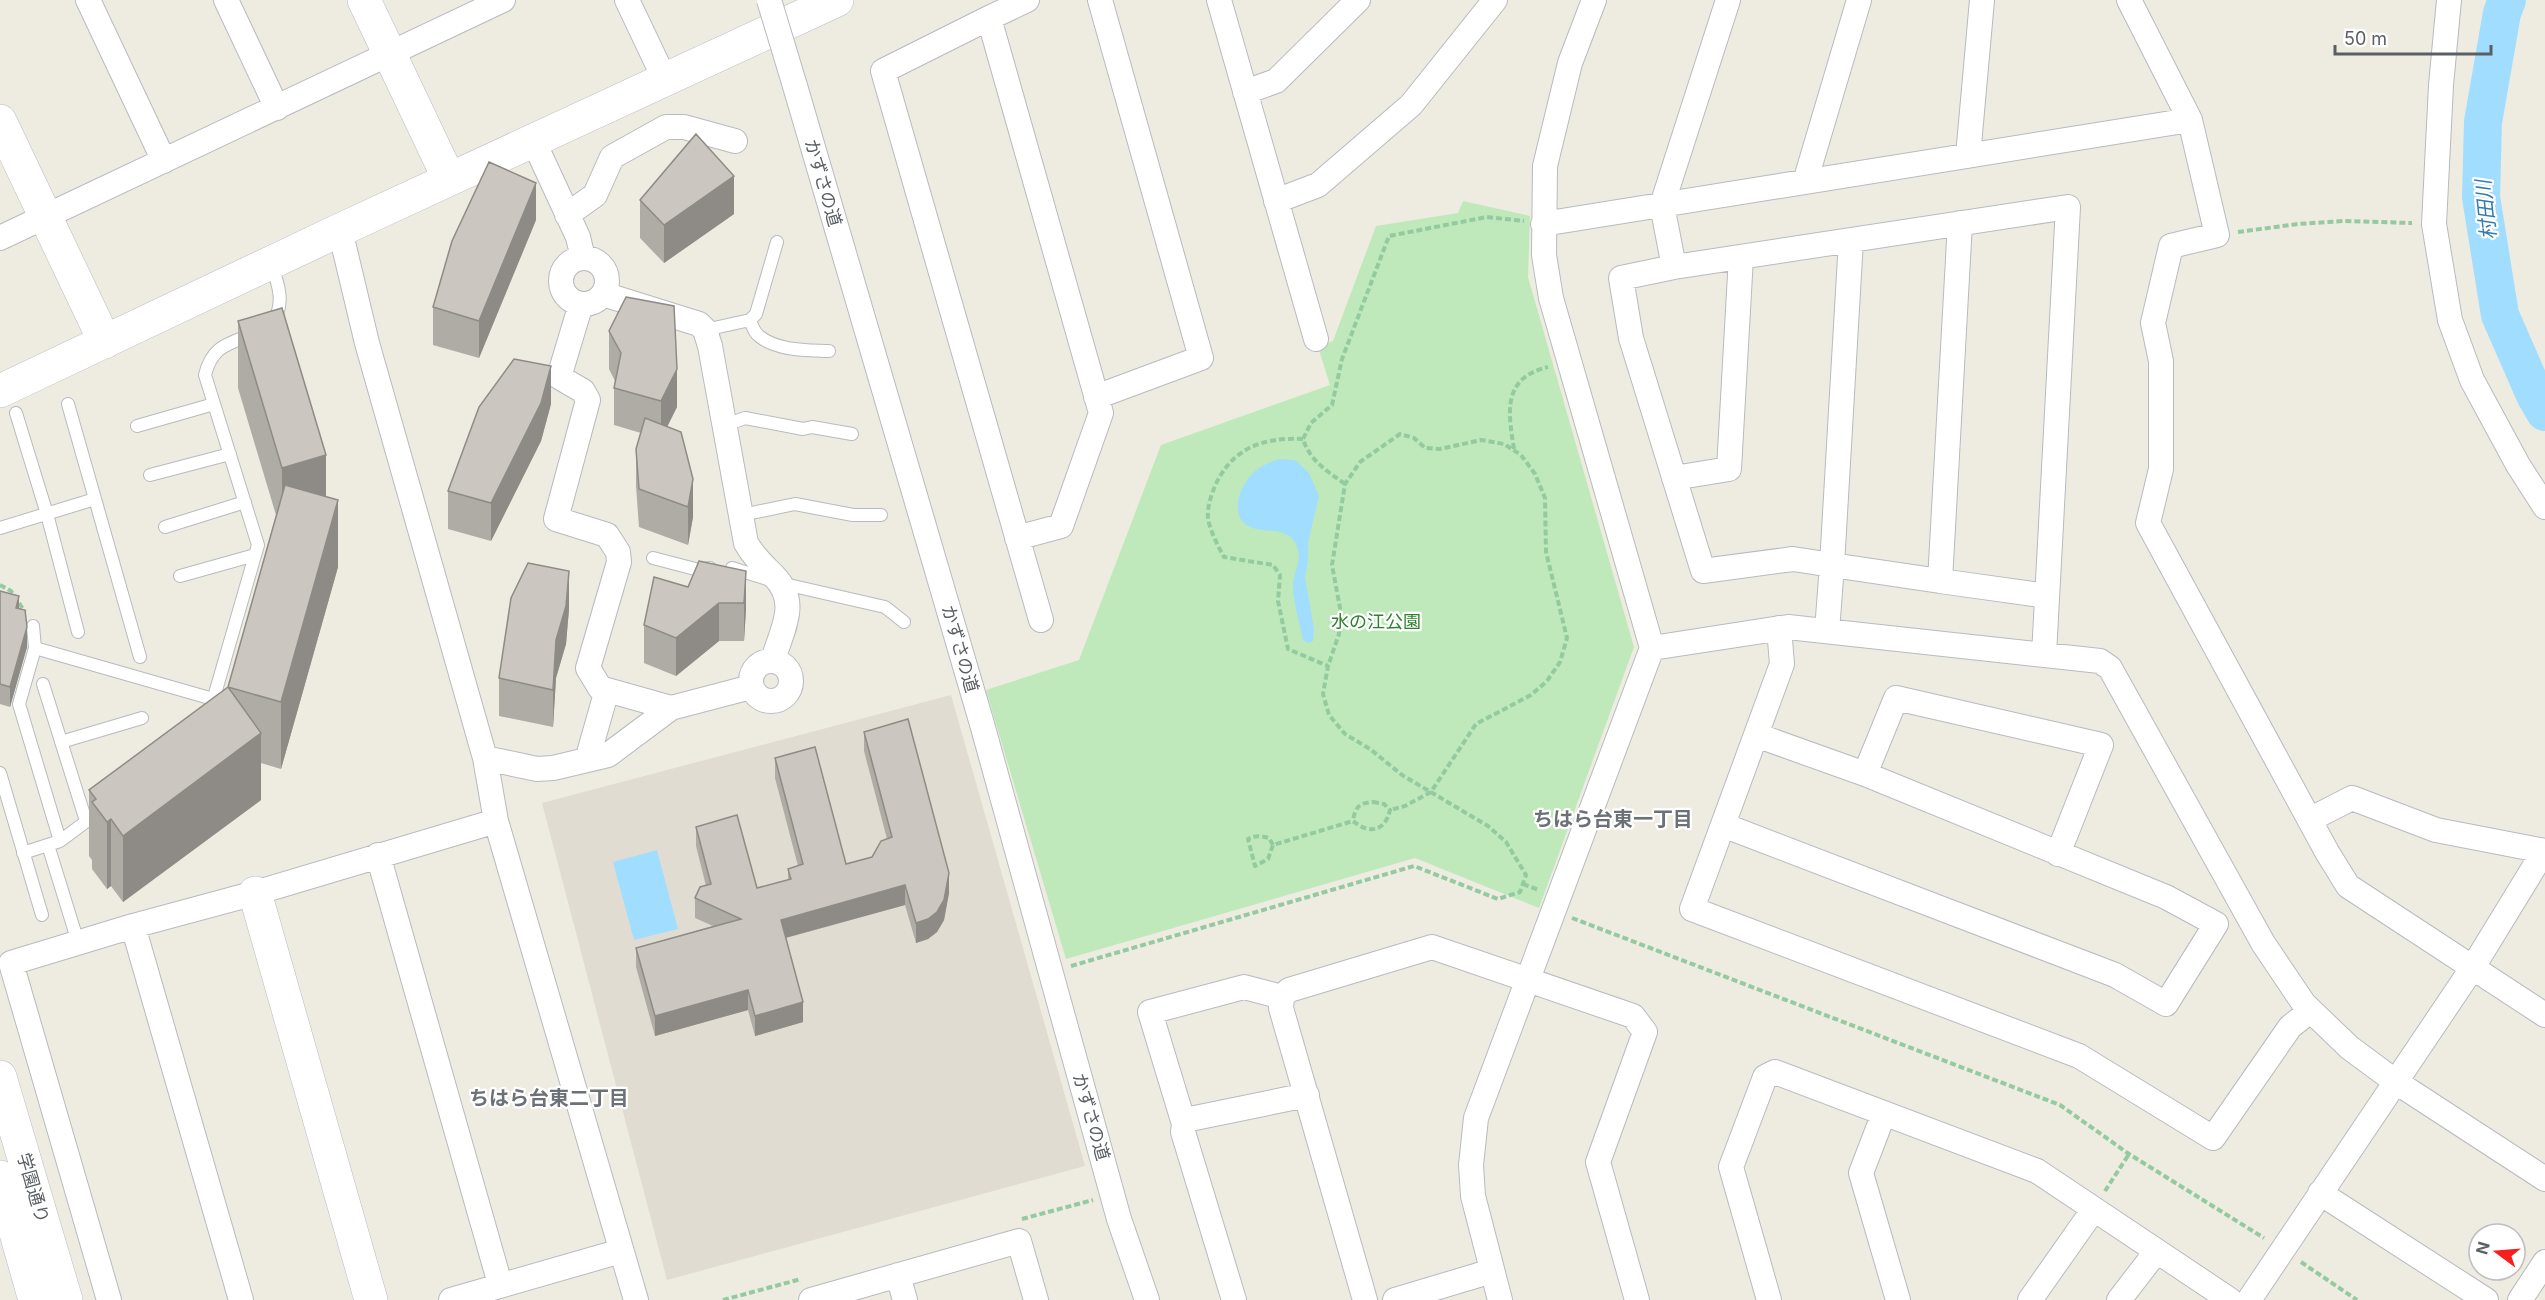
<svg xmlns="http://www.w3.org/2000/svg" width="2545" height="1300" viewBox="0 0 2545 1300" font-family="Inter,'Noto Sans JP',sans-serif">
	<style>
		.education { fill: #e1dcd2 }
		.green { fill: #bfe9bb }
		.water { fill: #a1ddff }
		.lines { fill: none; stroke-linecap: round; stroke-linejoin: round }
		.river { stroke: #a1ddff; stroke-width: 38 }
		.lane-casing { stroke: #b7bbbf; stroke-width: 14 }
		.street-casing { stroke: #b7bbbf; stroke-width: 26 }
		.secondary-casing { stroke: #b7bcc2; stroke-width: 34 }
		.path { stroke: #94ca9f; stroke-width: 4; stroke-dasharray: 6 3; stroke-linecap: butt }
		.lane { stroke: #fff; stroke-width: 12 }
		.street { stroke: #fff; stroke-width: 24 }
		.secondary { stroke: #fff; stroke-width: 33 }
		.street-bridge-casing { stroke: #b7bbbf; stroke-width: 26; stroke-linecap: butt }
		.street-bridge { stroke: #fff; stroke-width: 24 }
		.wall { fill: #afaba5 }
		.shaded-wall { fill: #8e8b86 }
		.building { fill: #cbc7c0; stroke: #8e8b86; stroke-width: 1.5 }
		.labels { text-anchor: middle; stroke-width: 4.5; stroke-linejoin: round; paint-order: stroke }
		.street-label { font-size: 18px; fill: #5a5f64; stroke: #fff }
		.park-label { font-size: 18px; fill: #2f822c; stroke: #fff }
		.water-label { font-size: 20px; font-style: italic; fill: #337ab1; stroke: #fff }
		.neighbourhood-label { font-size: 20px; font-weight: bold; fill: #6b7176; stroke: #fff }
	</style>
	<rect width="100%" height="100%" fill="#eeebe1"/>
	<path class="education" d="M951 695 1085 1166 667 1280 542 803Z"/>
	<path class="green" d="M1463 201 1530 216 1528 277 1634 647 1539 908 1415 858 1066 959 986 690 1079 660 1161 445 1330 385 1318 347 1333 341 1376 226 1458 213Z"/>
	<path class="water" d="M1280 459 1295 460 1309 473 1319 496 1308 542V561L1305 577 1314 629 1313 641 1308 643 1303 640C1300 623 1293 603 1293 586 1293 574 1301 563 1298 550 1292 524 1265 535 1248 526 1229 515 1240 486 1252 474 1259 466 1270 462 1280 459Z
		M657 850 678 929 634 940 613 862Z"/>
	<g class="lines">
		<path class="river" d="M2507 0 2502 13 2483 122 2481 197 2500 315 2535 395 2545 412"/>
		<g class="lane-casing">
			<path id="lane" d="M271 265C278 282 286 305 272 322
				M750 320C752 326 755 333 759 336 777 351 807 350 829 351
				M705 330 750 320 756 314 777 242
				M68 404 140 657
				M16 413 47 514 78 632
				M137 426 214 404
				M723 426 745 418 803 429 812 427 852 434
				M150 475 230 454
				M742 515 795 504 853 515H881
				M165 527 245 502
				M0 528 95 499
				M653 558 699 570 710 568
				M732 568 780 583 885 607 904 622
				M180 576 255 555
				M33 626 35 648 19 704 60 841
				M35 648 213 699
				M43 684 86 821
				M210 711 258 545 205 375C212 346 228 344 253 334
				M61 742 142 718
				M0 773 42 915
				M48 845 78 942
				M23 853 60 841 103 809"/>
		</g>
		<g class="street-casing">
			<path id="street" d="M88 0 164 161
				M226 0 277 108
				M627 0 665 80
				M1219 0 1316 339
				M1728 0 1662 205 1674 267 2068 207 2044 655
				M2129 0 2190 120 2217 235 2171 246 2153 323 2161 361V469L2148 523 2327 852 2348 886 2545 1015
				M2449 0 2441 85 2434 224 2450 320 2472 380 2518 465 2545 507
				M989 18 883 71 1041 620
				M795 86 982 724 1119 1219 1147 1300
				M1245 92 1276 81 1358 0
				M533 140 578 237 583 258
				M1968 156 1982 0
				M1805 182 1859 0
				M1276 201 1318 185 1411 105 1495 0
				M567 215 595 195 612 157 666 127H684L735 141
				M1960 223 1940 581 2047 596
				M1543 224 2190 120
				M340 230 367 343 485 758 496 821 636 1300
				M0 238 503 0
				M1851 240 1832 565 1940 581
				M561 281a23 23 0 1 1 46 0a23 23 0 1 1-46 0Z
				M1674 267 1621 278 1631 338 1703 571 1793 559 1832 565 1827 631
				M603 294 699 324 705 330 710 346 746 543C753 556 763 565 774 576 800 603 782 629 773 660
				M581 304 559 377 583 391 588 400 556 519 607 535 618 552 619 562 588 668 600 688 671 708
				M1096 397 1201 358 1100 0
				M1674 478 1729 469 1741 257
				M1017 538 1061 526 1101 413 989 18 1027 0
				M1779 628 1782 664 1692 909 2079 1056 2213 1138 2290 1027 2310 1011
				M1652 648 1788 627 2100 661 2110 668 2263 943 2304 1004 2350 1048 2396 1082 2545 1179
				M751 681a20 20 0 1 1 40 0a20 20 0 1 1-40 0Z
				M485 758 537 769 553 768 608 755 671 708 751 687
				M587 760 607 690
				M1865 774 1896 698 2101 745 2058 854
				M2311 819 2352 798 2436 830 2545 851
				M1723 825 2115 975 2166 1004 2216 924 2166 897 1865 774 1756 735
				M378 855 500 1284
				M133 926 241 1300
				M1884 1113 1861 1173 1898 1300
				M1184 1124 1150 1012 1244 987 1282 997
				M2320 1193 2486 1300
				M898 1275 905 1300
				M109 1300 11 963 133 926 255 893 496 821
				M451 1300 621 1251
				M811 1300 1019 1241 1036 1300
				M1234 1300 1183 1132 1184 1124 1190 1119 1307 1095
				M1365 1300 1281 1008 1282 997 1289 990 1432 947 1633 1016 1645 1032 1598 1162 1637 1300
				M1395 1300 1492 1271
				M1500 1300 1473 1196 1471 1165 1476 1118 1652 648 1551 298 1544 255 1545 166 1570 63 1594 0
				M1769 1300 1731 1167 1765 1077 1775 1072 2037 1171 2230 1300
				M2030 1300 2094 1209
				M2119 1300 2156 1252
				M2249 1300 2473 967 2544 851
				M2520 1300 2545 1262"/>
		</g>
		<g class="secondary-casing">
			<path id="secondary" d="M364 0 449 179
				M0 121 105 342
				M0 391 340 230 837 0
				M255 893 371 1300
				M0 1077 66 1300
				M0 1177 35 1300"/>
		</g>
		<path class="path" d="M2238 232 2298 224 2344 221 2412 223
			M1303 439C1263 437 1232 448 1215 486 1211 495 1207 508 1208 518 1210 531 1218 546 1224 557L1273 565 1280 575 1278 601 1288 649 1328 666
			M1514 449C1508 412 1502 378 1548 367
			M1345 484C1327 471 1310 461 1303 439L1311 423 1332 405 1342 359 1389 236 1487 217 1524 221
			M0 585 11 591 25 612
			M1373 802 1384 804 1390 810C1385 831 1370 835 1353 821 1355 807 1359 803 1373 802Z
			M1273 845 1269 838C1261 836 1256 835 1248 839L1255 866 1268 859 1273 845 1353 821
			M1523 884 1539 890
			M1572 918 2060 1105 2129 1154 2264 1238
			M1071 966 1414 866 1498 899 1520 892 1526 875 1506 842 1488 826 1402 775 1370 749 1345 734 1329 715 1323 694 1328 666 1339 634 1340 608 1332 565 1345 484 1360 462 1400 434 1414 438 1425 448 1440 449 1481 440 1504 444 1521 455 1535 474 1545 498 1546 552 1567 638 1560 662 1547 681 1531 695 1476 724 1431 792 1405 806 1390 810
			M2105 1191 2129 1154
			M1022 1219 1093 1200
			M2301 1262 2357 1300
			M723 1300 801 1279"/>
		<use href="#lane" class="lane"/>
		<use href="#street" class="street"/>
		<use href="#secondary" class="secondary"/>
		<g class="street-bridge-casing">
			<path id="street-bridge" d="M769 0 795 86"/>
		</g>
		<use href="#street-bridge" class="street-bridge"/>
	</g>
	<path class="wall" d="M640 200 734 214 664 263 640 238Z
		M536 220 479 358 433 345V307Z
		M238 321 326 497 338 567 281 769 261 763V800L123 902 111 886 107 889 92 869V860L89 856V790L228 688 276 515 238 388Z
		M609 331 677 407 667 427 693 517 688 545 639 527 636 486V449L641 433 614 425V388L615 381 609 369Z
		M551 404 541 441 491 541 448 529V491Z
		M746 571V609L744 641H719L676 676 644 663V625Z
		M0 591 19 609 27 647 10 707 0 704Z
		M569 609 566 644 556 678 553 727 499 716V678Z
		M864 732 949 893 944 920 937 932 928 939 916 943 905 905 786 938 803 1022 755 1036 748 1010 655 1036 636 967V948L713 926 695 918V898L706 886 696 846V827L757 888 788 880V869L798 866 775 778V758L846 864 872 857 887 839 864 751Z"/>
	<path class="shaded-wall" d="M734 176V214L664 263V225Z
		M536 183V220L479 358V321Z
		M551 366V404L541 441 491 541V503Z
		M677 369V407L661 439V401Z
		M326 455V521L282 535V468Z
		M693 479V517L688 545V507Z
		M338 500V567L281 769V702Z
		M569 571V609L566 644 556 678 553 727V690L556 640Z
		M746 571V609L744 641V603Z
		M19 596V616L16 608Z
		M719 603V641L676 676V638Z
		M27 627V647L10 707V687Z
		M261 733V800L123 902V836Z
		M111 819V886L107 889V822Z
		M949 873V893L944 920 937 932 928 939 916 943V923Z
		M905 885V905L781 939V920Z
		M748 990V1010L655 1036V1016Z
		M803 1002V1022L755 1036V1016Z"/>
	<path class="building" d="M696 134 734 176 664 225 640 200Z
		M489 162 536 183 479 321 433 307 452 241Z
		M626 297 674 306 677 369 661 401 614 388 621 353 609 331Z
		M282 308 326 455 282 468 238 321Z
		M514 359 551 366 541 403 491 503 448 491 479 407Z
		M645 418 681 432 693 479 688 507 639 489 636 449Z
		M285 485 338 500 281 702 228 687Z
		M699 561 746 571 744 603H719L676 638 644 625 654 577 688 587Z
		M528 563 569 571 566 606 556 640 553 690 499 678 511 598Z
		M0 591 19 596 16 608 25 610 27 627 10 687 0 684Z
		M228 687 261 733 123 836 111 819 107 822 92 802 96 799 89 790Z
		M908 719 949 873 944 900 937 912 928 919 916 923 905 885 781 920 803 1002 755 1016 748 990 655 1016 636 948 741 919 695 898 700 887 711 884 696 827 737 815 757 888 791 879 788 869 803 864 775 758 815 747 846 864 872 857 881 841 892 837 864 732Z"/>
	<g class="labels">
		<g class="street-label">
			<text transform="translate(823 183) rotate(74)" y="6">かずさの道</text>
			<text transform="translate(960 649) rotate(74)" y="6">かずさの道</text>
			<text transform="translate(1091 1117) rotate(74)" y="6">かずさの道</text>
			<text transform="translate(33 1188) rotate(74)" y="6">学園通り</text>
		</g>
		<g class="park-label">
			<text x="1376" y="628">水の江公園</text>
		</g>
		<g class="water-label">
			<text transform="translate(2486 210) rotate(-96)" y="7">村田川</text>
		</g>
		<g class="neighbourhood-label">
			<text x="1613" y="826">ちはら台東一丁目</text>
			<text x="549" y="1105">ちはら台東二丁目</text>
		</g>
	</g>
	<g transform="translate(2497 1252) rotate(286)"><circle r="28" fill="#ffffff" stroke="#bdbfc1" stroke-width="1.5"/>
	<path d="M0-4.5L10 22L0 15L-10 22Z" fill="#f81e1e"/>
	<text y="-9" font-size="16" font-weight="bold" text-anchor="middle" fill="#5a5f64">N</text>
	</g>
	<path d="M2335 45v9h156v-9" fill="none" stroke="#5a5f64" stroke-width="3"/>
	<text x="2344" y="45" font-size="18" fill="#5a5f64" stroke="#ffffff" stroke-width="4.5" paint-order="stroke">50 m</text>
</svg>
